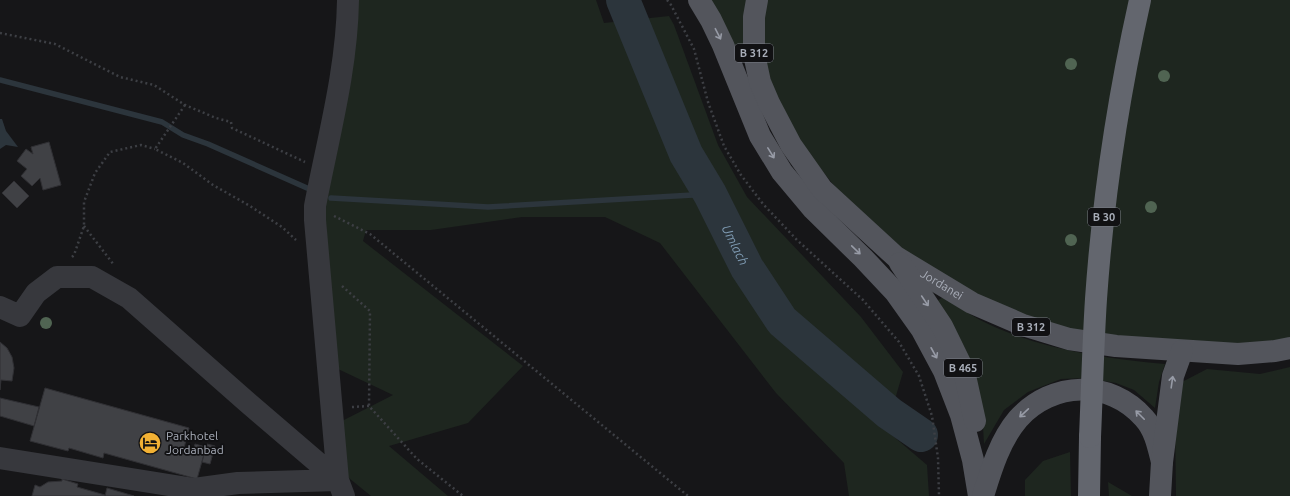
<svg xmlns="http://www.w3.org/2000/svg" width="1290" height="496" viewBox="0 0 1290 496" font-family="Ubuntu,sans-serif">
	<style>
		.green { fill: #1e261f }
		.water { fill: #2c353c }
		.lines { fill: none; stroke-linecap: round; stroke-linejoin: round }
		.stream { stroke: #2c353c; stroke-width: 5.5 }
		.river { stroke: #2c353c; stroke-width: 34 }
		.building { fill: #404145; stroke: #303034 }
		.path { stroke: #3d3f44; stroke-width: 2.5; stroke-dasharray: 2 3; stroke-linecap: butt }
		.minor { stroke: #37383d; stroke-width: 22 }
		.major { stroke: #53555c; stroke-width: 22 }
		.highway { stroke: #63666e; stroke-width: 22 }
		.highway-bridge { stroke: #63666e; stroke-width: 22 }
		.tree { fill: #506452 }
		.oneway { stroke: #979ba6 }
		.labels { text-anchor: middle; stroke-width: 3.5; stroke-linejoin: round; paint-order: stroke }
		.shield { fill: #111113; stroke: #7b7e86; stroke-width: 1 }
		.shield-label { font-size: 11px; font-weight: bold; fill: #a8adb8 }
		.street-label { font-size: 12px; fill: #a8adb8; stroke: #111113 }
		.poi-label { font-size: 12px; fill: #a8adb8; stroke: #111113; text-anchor: start }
		.water-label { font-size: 13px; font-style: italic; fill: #7f9bb3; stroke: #111113 }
	</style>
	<rect width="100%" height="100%" fill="#161618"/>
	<path class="green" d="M354 0H596L604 23 669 16 674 25 718 145 747 197 861 317 903 372 886 430 927 465 929 496H849L844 463 776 393 660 243 605 217H522L431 230H366L363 241 523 366 468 423 389 446 448 496H371L344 474 342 421 393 395 338 369 327 248 325 198Z
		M707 0H746L748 8 744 45 741 50 737 51Z
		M765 0H1290V339L1226 345 1117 340 1067 330 1010 310 955 284 907 253 836 188 804 148 781 111 765 66 762 27Z
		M943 297C955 305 967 313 980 320 1037 349 1102 358 1165 364L1159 382 1155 408 1134 390 1116 383 1086 378 1061 379 1028 392 1004 410 984 444 982 409 937 301Z
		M1290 367V496H1176L1175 419 1182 382 1207 369 1260 374Z
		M1070 452 1071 496H1025V480L1043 461Z
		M1108 482 1132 496H1109Z"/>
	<path class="water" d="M0 119H2L6 131 18 147 6 145 0 149Z"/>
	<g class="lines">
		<path class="stream" d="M0 80 162 122 183 135 208 144 307 188
			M331 198 488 207 710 194"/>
		<path class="river" id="s1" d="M623 0 686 154 710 194 747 268 782 321 889 413 921 435"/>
	</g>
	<path class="building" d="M49 142 61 185 43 190 40 178 32 186 21 176 27 169 17 161 26 149 33 154 31 147Z
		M14 181 29 196 17 208 2 193Z
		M0 342 7 348 12 357 14 368 12 381 1 380 0 390Z
		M45 388 189 428 184 448 193 451 195 444 206 447 197 479 104 453 103 458 69 448 68 451 30 441Z
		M0 398 39 407 34 426 0 416Z
		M207 444 215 446 210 464 202 462Z
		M62 479 78 484 77 487 105 495V496H32L35 485 40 487 48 482 62 481Z
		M107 488 134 496H105Z"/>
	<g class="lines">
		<path class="path" d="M667 0 671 5 694 49 708 102 724 146 741 175 763 204 797 240 863 300 899 342 919 376 932 416 938 458 939 496
			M0 33 55 44 120 77 154 85 185 105 216 118 231 122 232 128 305 162
			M185 105 155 149 183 163 213 185 250 206 282 227 296 240
			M334 216 370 234 688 496
			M84 226 114 265
			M72 257 74 255 84 226V202L95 173 110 152 141 145 155 149
			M342 286 370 311 369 406 417 459 463 496
			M352 407 369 406"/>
		<path class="minor" d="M0 307 20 316 36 293 57 277H92L129 298 247 402 338 480 238 483 194 489 0 458
			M344 496 338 480 315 220V206C328 138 347 70 348 0"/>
		<g class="major">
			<path d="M699 0 711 20 723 45 760 136 782 172 813 209 863 258 895 292 922 330 944 371 961 415 973 460 979 496"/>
			<path id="s2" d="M757 0 754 17V54L760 82 769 103 791 145 822 189 896 257 972 303 1023 325 1069 339 1116 346 1238 354 1275 351 1290 348"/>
			<path d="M900 263 942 326 964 371 975 421"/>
			<path d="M983 496C991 470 1000 440 1018 419 1052 381 1110 379 1144 418 1155 430 1158 446 1162 462"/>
			<path d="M1160 496 1162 462 1173 376 1182 351"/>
		</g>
		<path class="highway" d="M1089 496 1090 437"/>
		<path class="highway-bridge" d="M1090 437C1092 391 1093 345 1096 299 1103 198 1118 98 1140 0"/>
	</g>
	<g class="tree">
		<circle cx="1071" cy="64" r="6"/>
		<circle cx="1164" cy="76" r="6"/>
		<circle cx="1151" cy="207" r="6"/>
		<circle cx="1071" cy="240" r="6"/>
		<circle cx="46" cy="323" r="6"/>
	</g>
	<defs><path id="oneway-shaft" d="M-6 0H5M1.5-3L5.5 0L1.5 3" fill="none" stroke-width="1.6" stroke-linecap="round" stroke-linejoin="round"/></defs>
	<g class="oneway">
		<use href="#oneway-shaft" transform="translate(718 34) rotate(63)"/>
		<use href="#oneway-shaft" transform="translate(771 153) rotate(58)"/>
		<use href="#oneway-shaft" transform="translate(856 250) rotate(44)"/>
		<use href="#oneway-shaft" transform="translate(925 301) rotate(56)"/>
		<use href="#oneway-shaft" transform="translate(934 353) rotate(61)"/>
		<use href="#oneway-shaft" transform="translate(1172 382) rotate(-82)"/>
		<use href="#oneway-shaft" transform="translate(1024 413) rotate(137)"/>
		<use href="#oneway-shaft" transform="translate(1140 415) rotate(-135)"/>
	</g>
	<defs>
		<g id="hotel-disc" transform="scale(1.15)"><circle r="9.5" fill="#f2b134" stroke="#111113"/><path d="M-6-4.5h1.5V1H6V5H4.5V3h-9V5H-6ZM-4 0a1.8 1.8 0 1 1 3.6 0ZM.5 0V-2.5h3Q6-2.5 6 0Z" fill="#111"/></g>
	</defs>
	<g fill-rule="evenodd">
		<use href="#hotel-disc" x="150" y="443"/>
	</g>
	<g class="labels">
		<g class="shield">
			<rect x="735" y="44" width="38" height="18" rx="3"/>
			<rect x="1088" y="208" width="32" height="18" rx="3"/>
			<rect x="1012" y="318" width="38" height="18" rx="3"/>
			<rect x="944" y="359" width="38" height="18" rx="3"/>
		</g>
		<g class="shield-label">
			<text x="754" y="57">B 312</text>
			<text x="1104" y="221">B 30</text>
			<text x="1031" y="331">B 312</text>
			<text x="963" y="372">B 465</text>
		</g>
		<g class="street-label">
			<text dy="4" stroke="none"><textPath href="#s2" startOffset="361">Jordanei</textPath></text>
		</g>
		<g class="poi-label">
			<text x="166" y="440">Parkhotel<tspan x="166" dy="14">Jordanbad</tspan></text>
		</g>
		<g class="water-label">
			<text dy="5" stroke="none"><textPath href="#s1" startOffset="270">Umlach</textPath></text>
		</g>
	</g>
</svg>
